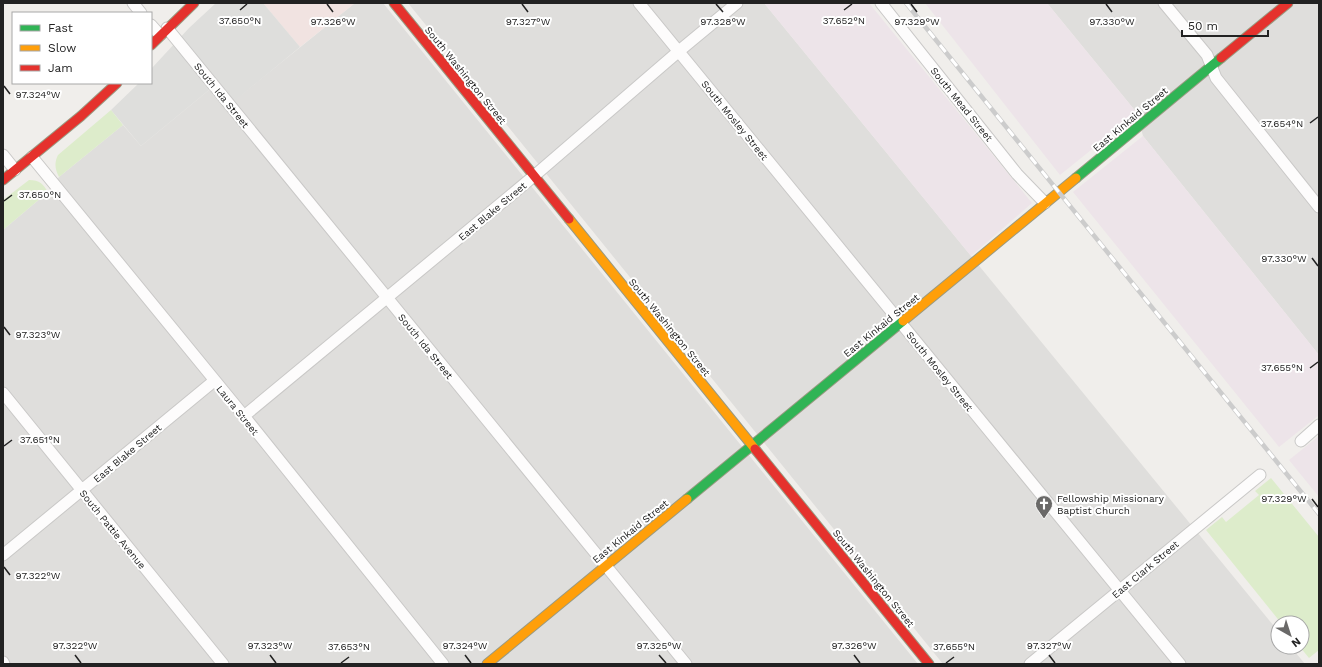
<svg xmlns="http://www.w3.org/2000/svg" width="1322" height="667" viewBox="0 0 1322 667" font-family="'Work Sans',sans-serif">
	<style>
		.residential { fill: #dfdedc }
		.commercial { fill: #f1e3e1 }
		.industrial { fill: #ede4e9 }
		.religious { fill: #dededc }
		.grass { fill: #ddeccb }
		.lines { fill: none; stroke-linecap: round; stroke-linejoin: round }
		.street-casing { stroke: #c9c8c7; stroke-width: 13 }
		.fast-casing { stroke: #999a82; stroke-width: 11 }
		.slow-casing { stroke: #999a82; stroke-width: 11 }
		.jam-casing { stroke: #999a82; stroke-width: 11 }
		.street { stroke: #fdfcfc; stroke-width: 11 }
		.fast { stroke: #30b455; stroke-width: 9 }
		.slow { stroke: #ff9f0a; stroke-width: 9 }
		.jam { stroke: #e5322d; stroke-width: 9 }
		.rail-casing { stroke: #ccc; stroke-width: 4.5 }
		.rail { stroke: #fff; stroke-width: 3; stroke-dasharray: 9; stroke-linecap: butt }
		.ticks { fill: none; stroke: #222; stroke-width: 1.5 }
		.labels { text-anchor: middle; stroke-width: 4; stroke-linejoin: round; paint-order: stroke }
		.street-label { font-size: 10px; fill: #222; stroke: #fff }
		.poi-label { font-size: 10px; fill: #222; stroke: #fff; text-anchor: start }
		.ticks-label { font-size: 10px; text-anchor: middle; fill: #222; stroke: #fff; stroke-width: 4; stroke-linejoin: round; paint-order: stroke }
	</style>
	<rect width="100%" height="100%" fill="#f0eeeb"/>
	<path class="residential" d="M355 3H383L918 664H3V230L48 192 59 177 123 125 141 146 209 90 225 108Z
		M408 3H764L1278 631V647H1291L1305 664H943Z
		M1047 3H1319V355L1143 136 1137 113Z"/>
	<path class="commercial" d="M263 3H355L300 47Z"/>
	<path class="industrial" d="M764 3H869L1032 203 971 256Z
		M925 3H1047L1137 113 1060 175Z
		M1143 136 1319 355V415L1279 447 1073 192Z
		M1319 436V497L1289 460Z"/>
	<path class="religious" d="M216 3H263L300 47 225 109 209 90 141 146 111 110 139 83H151V69L189 28Z"/>
	<path class="grass" d="M111 110 123 125 59 177C55 169 54 163 58 155Z
		M29 180C40 180 43 184 48 192L3 230V200Z
		M1271 478 1319 537V650L1309 658 1300 647H1302V623H1281L1206 530 1222 517 1226 522 1259 495 1255 491Z"/>
	<g class="lines">
		<g class="street-casing">
			<path id="street" d="M133 3 141 13
				M639 3 1180 664
				M881 3 1017 174 1045 203
				M1164 3 1207 55 1216 78 1319 207
				M151 25 160 35
				M167 28 686 664
				M3 155 15 170
				M32 157 244 416 443 664
				M3 393 223 664
				M244 416 534 176 679 51 737 3
				M1301 441 1319 425
				M3 555 214 381
				M3 662 4 664
				M1030 664 1260 475"/>
		</g>
		<g class="fast-casing">
			<path id="fast" d="M1076 178 1221 58
				M687 499 903 321"/>
		</g>
		<g class="slow-casing">
			<path id="slow" d="M569 219 755 449
				M903 321 1076 178
				M487 664 687 499"/>
		</g>
		<g class="jam-casing">
			<path id="jam" d="M394 3 569 219
				M151 45 194 3
				M1221 58 1288 3
				M3 180 81 116 117 83
				M755 449 929 664"/>
		</g>
		<use href="#street" class="street"/>
		<use href="#fast" class="fast"/>
		<use href="#slow" class="slow"/>
		<use href="#jam" class="jam"/>
		<g class="rail-casing">
			<path id="rail" d="M906 3 1319 514"/>
		</g>
		<use href="#rail" class="rail"/>
	</g>
	<path class="ticks" d="M327 4 333 12M522 4 528 12M716 4 723 12M911 4 917 12M1106 4 1112 12M240 10 247 4M844 10 852 4M4 86 10 94M1310 123 1318 117M4 201 12 195M1312 258 1318 266M4 327 10 335M1310 368 1318 362M4 446 12 440M1312 499 1318 507M4 567 10 575M75 655 81 663M270 655 276 663M465 655 471 663M659 655 666 663M854 655 860 663M1049 655 1055 663M341 663 349 657M946 663 954 657"/>
	<defs>
		<g id="church-pin" transform="scale(0.9)"><path d="M0 17L-7.5 6A9.5 9.5 0 1 1 7.5 6Z" fill="#6a6968" stroke="#fff"/><path d="M-1.2-6h2.4v3.5h3.3v2.4h-3.3V6h-2.4V-.1h-3.3v-2.4h3.3Z" fill="#fff"/></g>
	</defs>
	<g fill-rule="evenodd">
		<use href="#church-pin" x="1044" y="504"/>
	</g>
	<g class="labels">
		<g class="street-label">
			<text transform="translate(466 75) rotate(51)" y="4">South Washington Street</text>
			<text transform="translate(222 95) rotate(51)" y="4">South Ida Street</text>
			<text transform="translate(962 104) rotate(51)" y="4">South Mead Street</text>
			<text transform="translate(1130 119) rotate(-40)" y="4">East Kinkaid Street</text>
			<text transform="translate(735 120) rotate(51)" y="4">South Mosley Street</text>
			<text transform="translate(492 211) rotate(-40)" y="4">East Blake Street</text>
			<text transform="translate(881 325) rotate(-39)" y="4">East Kinkaid Street</text>
			<text transform="translate(670 327) rotate(51)" y="4">South Washington Street</text>
			<text transform="translate(426 346) rotate(51)" y="4">South Ida Street</text>
			<text transform="translate(940 371) rotate(51)" y="4">South Mosley Street</text>
			<text transform="translate(238 410) rotate(51)" y="4">Laura Street</text>
			<text transform="translate(127 453) rotate(-40)" y="4">East Blake Street</text>
			<text transform="translate(113 529) rotate(51)" y="4">South Pattie Avenue</text>
			<text transform="translate(630 531) rotate(-39)" y="4">East Kinkaid Street</text>
			<text transform="translate(1145 569) rotate(-40)" y="4">East Clark Street</text>
			<text transform="translate(874 578) rotate(51)" y="4">South Washington Street</text>
		</g>
		<g class="poi-label">
			<text x="1057" y="502">Fellowship Missionary<tspan x="1057" dy="12">Baptist Church</tspan></text>
		</g>
	</g>
	<g class="ticks-label">
		<text x="240" y="24">37.650°N</text>
		<text x="844" y="24">37.652°N</text>
		<text x="723" y="25">97.328°W</text>
		<text x="917" y="25">97.329°W</text>
		<text x="333" y="25">97.326°W</text>
		<text x="528" y="25">97.327°W</text>
		<text x="1112" y="25">97.330°W</text>
		<text x="38" y="98">97.324°W</text>
		<text x="1282" y="127">37.654°N</text>
		<text x="40" y="198">37.650°N</text>
		<text x="1284" y="262">97.330°W</text>
		<text x="38" y="338">97.323°W</text>
		<text x="1282" y="371">37.655°N</text>
		<text x="40" y="443">37.651°N</text>
		<text x="1284" y="502">97.329°W</text>
		<text x="38" y="579">97.322°W</text>
		<text x="75" y="649">97.322°W</text>
		<text x="270" y="649">97.323°W</text>
		<text x="465" y="649">97.324°W</text>
		<text x="659" y="649">97.325°W</text>
		<text x="854" y="649">97.326°W</text>
		<text x="1049" y="649">97.327°W</text>
		<text x="349" y="650">37.653°N</text>
		<text x="954" y="650">37.655°N</text>
	</g>
	<rect width="1322" height="667" fill="none" stroke="#222222" stroke-width="8"/>
	<rect x="12" y="12" width="140" height="72" fill="#ffffff" stroke="#a7a7a7"/>
	<rect x="20" y="25" width="20" height="6" fill="#30b455" stroke="#a7a7a7"/>
	<text x="48" y="32" font-size="12" fill="#222222">Fast</text>
	<rect x="20" y="45" width="20" height="6" fill="#ff9f0a" stroke="#a7a7a7"/>
	<text x="48" y="52" font-size="12" fill="#222222">Slow</text>
	<rect x="20" y="65" width="20" height="6" fill="#e5322d" stroke="#a7a7a7"/>
	<text x="48" y="72" font-size="12" fill="#222222">Jam</text>
	<g transform="translate(1290 635) rotate(141)"><circle r="19" fill="#ffffff" stroke="#a7a7a7"/>
	<path d="M0-3L7 15L0 10L-7 15Z" fill="#6a6968"/>
	<text y="-6" font-size="11" font-weight="bold" text-anchor="middle" fill="#222222">N</text>
	</g>
	<path d="M1182 30v6h86v-6" fill="none" stroke="#222222" stroke-width="2"/>
	<text x="1188" y="30" font-size="12" fill="#222222" stroke="#ffffff" stroke-width="3" paint-order="stroke">50 m</text>
</svg>
